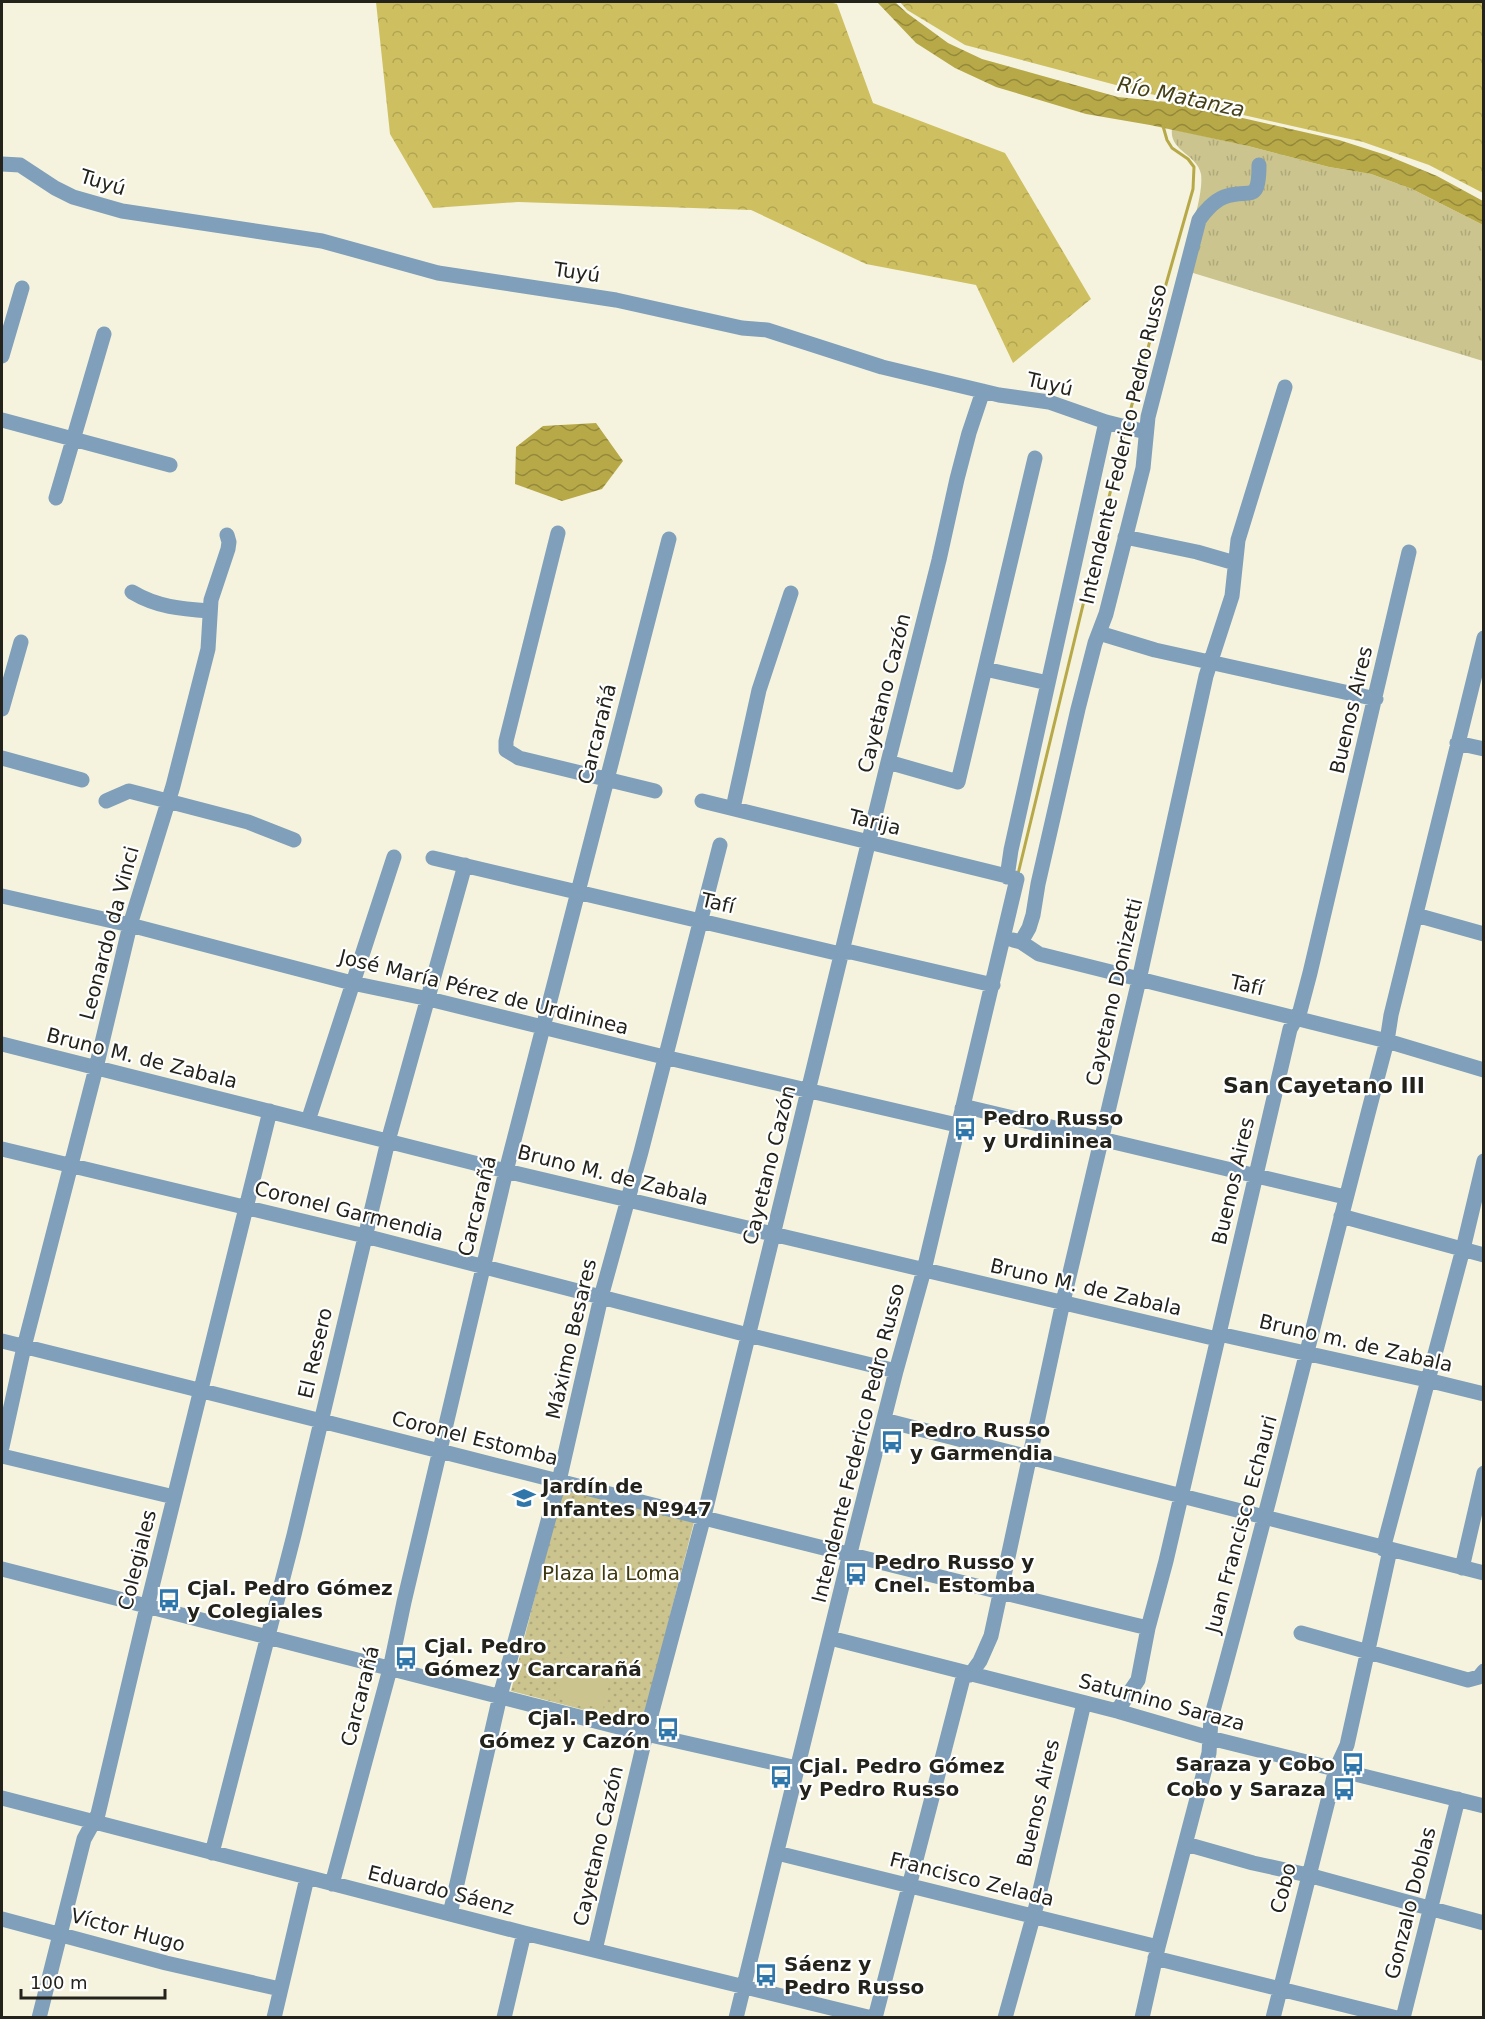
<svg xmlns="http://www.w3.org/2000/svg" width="1485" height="2019" viewBox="0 0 1485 2019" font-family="'DejaVu Sans',sans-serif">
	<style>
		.grass { fill: url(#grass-tufts) }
		.forest { fill: url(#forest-crowns) }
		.park { fill: url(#park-dots) }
		.pitch { fill: #cbc48e }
		.water { fill: url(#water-waves) }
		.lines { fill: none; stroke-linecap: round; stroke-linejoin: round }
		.stream { stroke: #b7a948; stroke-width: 3 }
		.minor { stroke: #7f9fba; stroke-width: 15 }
		.labels { text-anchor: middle; stroke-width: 4.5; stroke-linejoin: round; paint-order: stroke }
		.street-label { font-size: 20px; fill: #23221b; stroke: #fff }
		.poi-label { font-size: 20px; font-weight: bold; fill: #23221b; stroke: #fff; text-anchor: start }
		.park-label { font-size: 20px; fill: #3e380e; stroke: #fff }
		.water-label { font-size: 21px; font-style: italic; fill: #443f16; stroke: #fff }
		.quarter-label { font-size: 22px; font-weight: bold; fill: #23221b; stroke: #fff }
	</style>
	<defs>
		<pattern id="grass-tufts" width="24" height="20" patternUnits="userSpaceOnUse" patternTransform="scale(1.5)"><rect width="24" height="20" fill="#cbc48e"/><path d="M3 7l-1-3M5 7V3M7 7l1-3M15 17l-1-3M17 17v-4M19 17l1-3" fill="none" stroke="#aea87a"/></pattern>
		<pattern id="forest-crowns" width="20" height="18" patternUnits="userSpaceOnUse" patternTransform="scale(1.5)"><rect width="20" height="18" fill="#cec060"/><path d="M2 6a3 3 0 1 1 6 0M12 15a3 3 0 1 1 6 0" fill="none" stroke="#b1a553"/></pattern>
		<pattern id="park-dots" width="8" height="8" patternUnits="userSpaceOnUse" patternTransform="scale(1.5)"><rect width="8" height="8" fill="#cbc48e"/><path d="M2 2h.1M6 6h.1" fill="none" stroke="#aea87a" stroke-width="1.8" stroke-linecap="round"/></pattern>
		<pattern id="water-waves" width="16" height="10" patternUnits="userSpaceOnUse" patternTransform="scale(1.5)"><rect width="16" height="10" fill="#b7a948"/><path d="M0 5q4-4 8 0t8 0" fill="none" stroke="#94893b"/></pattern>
	</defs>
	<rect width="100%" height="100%" fill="#f5f3de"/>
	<path class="grass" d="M1172 129 1248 146 1329 167 1371 174 1412 189 1483 225V361L1180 269C1186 245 1204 197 1201 174 1197 154 1169 151 1172 129Z"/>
	<path class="forest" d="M376 2H829L837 4 873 103 1005 153 1091 299 1013 363 976 285 866 264 751 210 518 202 433 208 390 134Z
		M900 2H1483V193L1429 165 1363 142 1146 93 965 45 907 10Z"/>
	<path class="park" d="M562 1489 694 1522 642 1725 511 1691Z"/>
	<path class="pitch" d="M564 1657 613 1669 603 1709 555 1698Z"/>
	<path class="water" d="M877 2H895L907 13 948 43 982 59 1118 97 1177 103 1339 140 1386 155 1437 176 1483 201V225L1412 189 1371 174 1329 167 1248 146 1150 125 1086 114 996 87 955 68 916 43Z
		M596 423 623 461 602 489 562 501 515 484 516 447 543 426Z"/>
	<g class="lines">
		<path class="stream" d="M1127 422 1193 189 1194 167 1188 159 1172 148 1167 140 1163 126
			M1018 874 1125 431"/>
		<path class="minor" d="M2 164 20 165 55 188 73 197 122 211 322 241 438 273 616 300 742 328 767 330 882 367 999 395 1049 402 1106 422 1146 432
			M2 356 22 288
			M2 420 170 465
			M56 498 104 334
			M558 533 506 741V750L519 758 655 791
			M1125 537 1197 552 1235 563
			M132 592C157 607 181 609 210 611
			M1099 633 1155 650 1376 699
			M985 669 1048 683
			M2 709 21 642
			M1457 743 1484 749
			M2 758 82 780
			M888 762 958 782 1035 458
			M106 801 129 791 248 822 294 840
			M702 801 1015 878
			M733 808 759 690 791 593
			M433 858 836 953 851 952 993 985
			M1007 877 1011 850 1106 422
			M2 896 130 925 352 983 429 999 664 1057 957 1125
			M1416 915 1484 934
			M1013 940 1021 942 1039 954 1387 1041 1484 1070
			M1021 942 1029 928 1033 915 1038 884 1078 709 1095 643 1106 614 1143 468 1148 417 1199 220C1204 212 1214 201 1224 197 1249 187 1259 206 1259 165
			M2 1044 506 1171 1217 1339
			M962 1108H971L1345 1197
			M308 1121 394 857
			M2 1149 365 1236 748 1335 896 1371
			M1341 1216 1484 1255
			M1219 1334 1427 1380 1484 1394
			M2 1341C384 1435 765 1536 1148 1628
			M884 1420 1484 1573
			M2 1447 24 1347 96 1068 130 925 173 786 208 649 211 600 228 549 229 542 227 535
			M2 1456 174 1497
			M1383 1549 1463 1249 1484 1161
			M1462 1568 1484 1473
			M2 1569 646 1734 797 1768
			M1301 1633 1468 1680 1479 1677 1484 1671
			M830 1638 1117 1711 1210 1738 1484 1806
			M970 1675 980 1661 991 1636 1063 1302 1139 980 1206 676 1232 596 1238 540 1285 387
			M1117 1711 1138 1680 1148 1628 1166 1561 1290 1029 1300 1011 1310 973 1409 552
			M2 1798 524 1933 872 2018
			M1186 1844 1253 1863 1308 1875 1484 1923
			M212 1853 294 1535 388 1141 465 865
			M777 1853 1158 1947
			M332 1884 390 1669 404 1602 506 1171 669 539
			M450 1914 500 1696 559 1481 601 1297 641 1152 720 845
			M2 1919 166 1963 280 1989
			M595 1950 646 1734 704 1516 773 1235 888 762 939 560 957 479 969 433 983 391
			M1155 1958 1397 2018
			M39 2018 84 1839 98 1814 147 1607 270 1111
			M274 2018 307 1878
			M504 2018 524 1933
			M736 2018 854 1537 896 1371 924 1270 1017 879
			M875 2018 964 1674
			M1005 2018 1037 1903 1084 1703
			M1142 2018 1158 1947 1209 1753 1211 1718C1273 1494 1327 1267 1387 1041L1391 1015 1484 638
			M1273 2018 1336 1769 1347 1745 1390 1550
			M1403 2018 1458 1799"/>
	</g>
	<defs>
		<g id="bus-bare" transform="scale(1.8)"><path d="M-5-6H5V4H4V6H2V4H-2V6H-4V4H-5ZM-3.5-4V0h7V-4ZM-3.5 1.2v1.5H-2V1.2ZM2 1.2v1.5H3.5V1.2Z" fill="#2f76ab" stroke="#fff" stroke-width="2.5" paint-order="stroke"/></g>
		<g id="school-bare" transform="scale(1.8)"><path d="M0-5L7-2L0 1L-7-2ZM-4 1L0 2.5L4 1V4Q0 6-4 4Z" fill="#2f76ab" stroke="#fff" stroke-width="2.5" paint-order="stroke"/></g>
	</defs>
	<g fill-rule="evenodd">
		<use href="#bus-bare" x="965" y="1129"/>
		<use href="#bus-bare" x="892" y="1442"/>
		<use href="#school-bare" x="524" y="1498"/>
		<use href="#bus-bare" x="856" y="1574"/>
		<use href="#bus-bare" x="169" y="1600"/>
		<use href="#bus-bare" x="406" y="1658"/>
		<use href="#bus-bare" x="668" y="1729"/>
		<use href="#bus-bare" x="1353" y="1764"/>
		<use href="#bus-bare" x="781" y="1777"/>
		<use href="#bus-bare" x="1344" y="1789"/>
		<use href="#bus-bare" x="766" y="1975"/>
	</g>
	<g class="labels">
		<g class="street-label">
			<text transform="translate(103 182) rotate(17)" y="7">Tuyú</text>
			<text transform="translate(577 272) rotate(8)" y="7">Tuyú</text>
			<text transform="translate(1050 384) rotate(13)" y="7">Tuyú</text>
			<text transform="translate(1123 444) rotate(-77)" y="7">Intendente Federico Pedro Russo</text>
			<text transform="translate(884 693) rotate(-76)" y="7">Cayetano Cazón</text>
			<text transform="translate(1351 710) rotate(-77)" y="7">Buenos Aires</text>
			<text transform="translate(597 734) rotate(-76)" y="7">Carcarañá</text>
			<text transform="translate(875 822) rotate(14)" y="7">Tarija</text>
			<text transform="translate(718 903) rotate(13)" y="7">Tafí</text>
			<text transform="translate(109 933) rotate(-75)" y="7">Leonardo da Vinci</text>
			<text transform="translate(1247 985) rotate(13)" y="7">Tafí</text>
			<text transform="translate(484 992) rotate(14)" y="7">José María Pérez de Urdininea</text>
			<text transform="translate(1114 992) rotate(-77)" y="7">Cayetano Donizetti</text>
			<text transform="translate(142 1058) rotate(14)" y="7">Bruno M. de Zabala</text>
			<text transform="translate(769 1165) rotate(-76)" y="7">Cayetano Cazón</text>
			<text transform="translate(613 1175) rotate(14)" y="7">Bruno M. de Zabala</text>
			<text transform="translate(1233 1181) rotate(-77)" y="7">Buenos Aires</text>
			<text transform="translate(477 1206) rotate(-76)" y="7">Carcarañá</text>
			<text transform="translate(349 1211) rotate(14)" y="7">Coronel Garmendia</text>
			<text transform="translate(1086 1287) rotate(13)" y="7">Bruno M. de Zabala</text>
			<text transform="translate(571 1339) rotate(-77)" y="7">Máximo Besares</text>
			<text transform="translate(1356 1343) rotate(13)" y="7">Bruno m. de Zabala</text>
			<text transform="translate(315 1353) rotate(-77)" y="7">El Resero</text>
			<text transform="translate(475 1438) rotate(14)" y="7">Coronel Estomba</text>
			<text transform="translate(858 1443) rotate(-76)" y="7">Intendente Federico Pedro Russo</text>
			<text transform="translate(1241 1524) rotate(-75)" y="7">Juan Francisco Echauri</text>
			<text transform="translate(137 1560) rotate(-76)" y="7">Colegiales</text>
			<text transform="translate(360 1696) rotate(-76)" y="7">Carcarañá</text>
			<text transform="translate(1162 1702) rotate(15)" y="7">Saturnino Saraza</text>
			<text transform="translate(1038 1803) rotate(-77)" y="7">Buenos Aires</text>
			<text transform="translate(598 1846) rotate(-77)" y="7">Cayetano Cazón</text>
			<text transform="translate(972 1879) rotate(14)" y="7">Francisco Zelada</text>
			<text transform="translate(1283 1888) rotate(-76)" y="7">Cobo</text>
			<text transform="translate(441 1890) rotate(14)" y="7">Eduardo Sáenz</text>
			<text transform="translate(1410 1903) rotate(-76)" y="7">Gonzalo Doblas</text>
			<text transform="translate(128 1930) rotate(15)" y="7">Víctor Hugo</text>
		</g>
		<g class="poi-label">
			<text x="983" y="1125">Pedro Russo<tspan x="983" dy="23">y Urdininea</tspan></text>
			<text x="910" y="1437">Pedro Russo<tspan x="910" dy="23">y Garmendia</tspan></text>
			<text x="542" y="1493">Jardín de<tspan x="542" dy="23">Infantes Nº947</tspan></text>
			<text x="874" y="1569">Pedro Russo y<tspan x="874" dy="23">Cnel. Estomba</tspan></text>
			<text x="187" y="1595">Cjal. Pedro Gómez<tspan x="187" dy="23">y Colegiales</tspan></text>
			<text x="424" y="1653">Cjal. Pedro<tspan x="424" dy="23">Gómez y Carcarañá</tspan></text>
			<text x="650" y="1725" text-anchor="end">Cjal. Pedro<tspan x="650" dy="23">Gómez y Cazón</tspan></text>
			<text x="1335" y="1771" text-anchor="end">Saraza y Cobo</text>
			<text x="799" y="1773">Cjal. Pedro Gómez<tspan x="799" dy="23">y Pedro Russo</tspan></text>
			<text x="1326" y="1796" text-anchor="end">Cobo y Saraza</text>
			<text x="784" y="1971">Sáenz y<tspan x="784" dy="23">Pedro Russo</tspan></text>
		</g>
		<g class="park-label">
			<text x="611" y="1580">Plaza la Loma</text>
		</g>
		<g class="water-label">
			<text transform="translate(1181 97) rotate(12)" y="7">Río Matanza</text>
		</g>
		<g class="quarter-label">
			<text x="1324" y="1093">San Cayetano III</text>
		</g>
	</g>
	<rect width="1485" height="2019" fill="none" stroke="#23221b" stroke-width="6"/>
	<path d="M21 1989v9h144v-9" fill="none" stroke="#23221b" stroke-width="3"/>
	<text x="30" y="1989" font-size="18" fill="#23221b" stroke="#ffffff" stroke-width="4.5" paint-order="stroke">100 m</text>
</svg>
